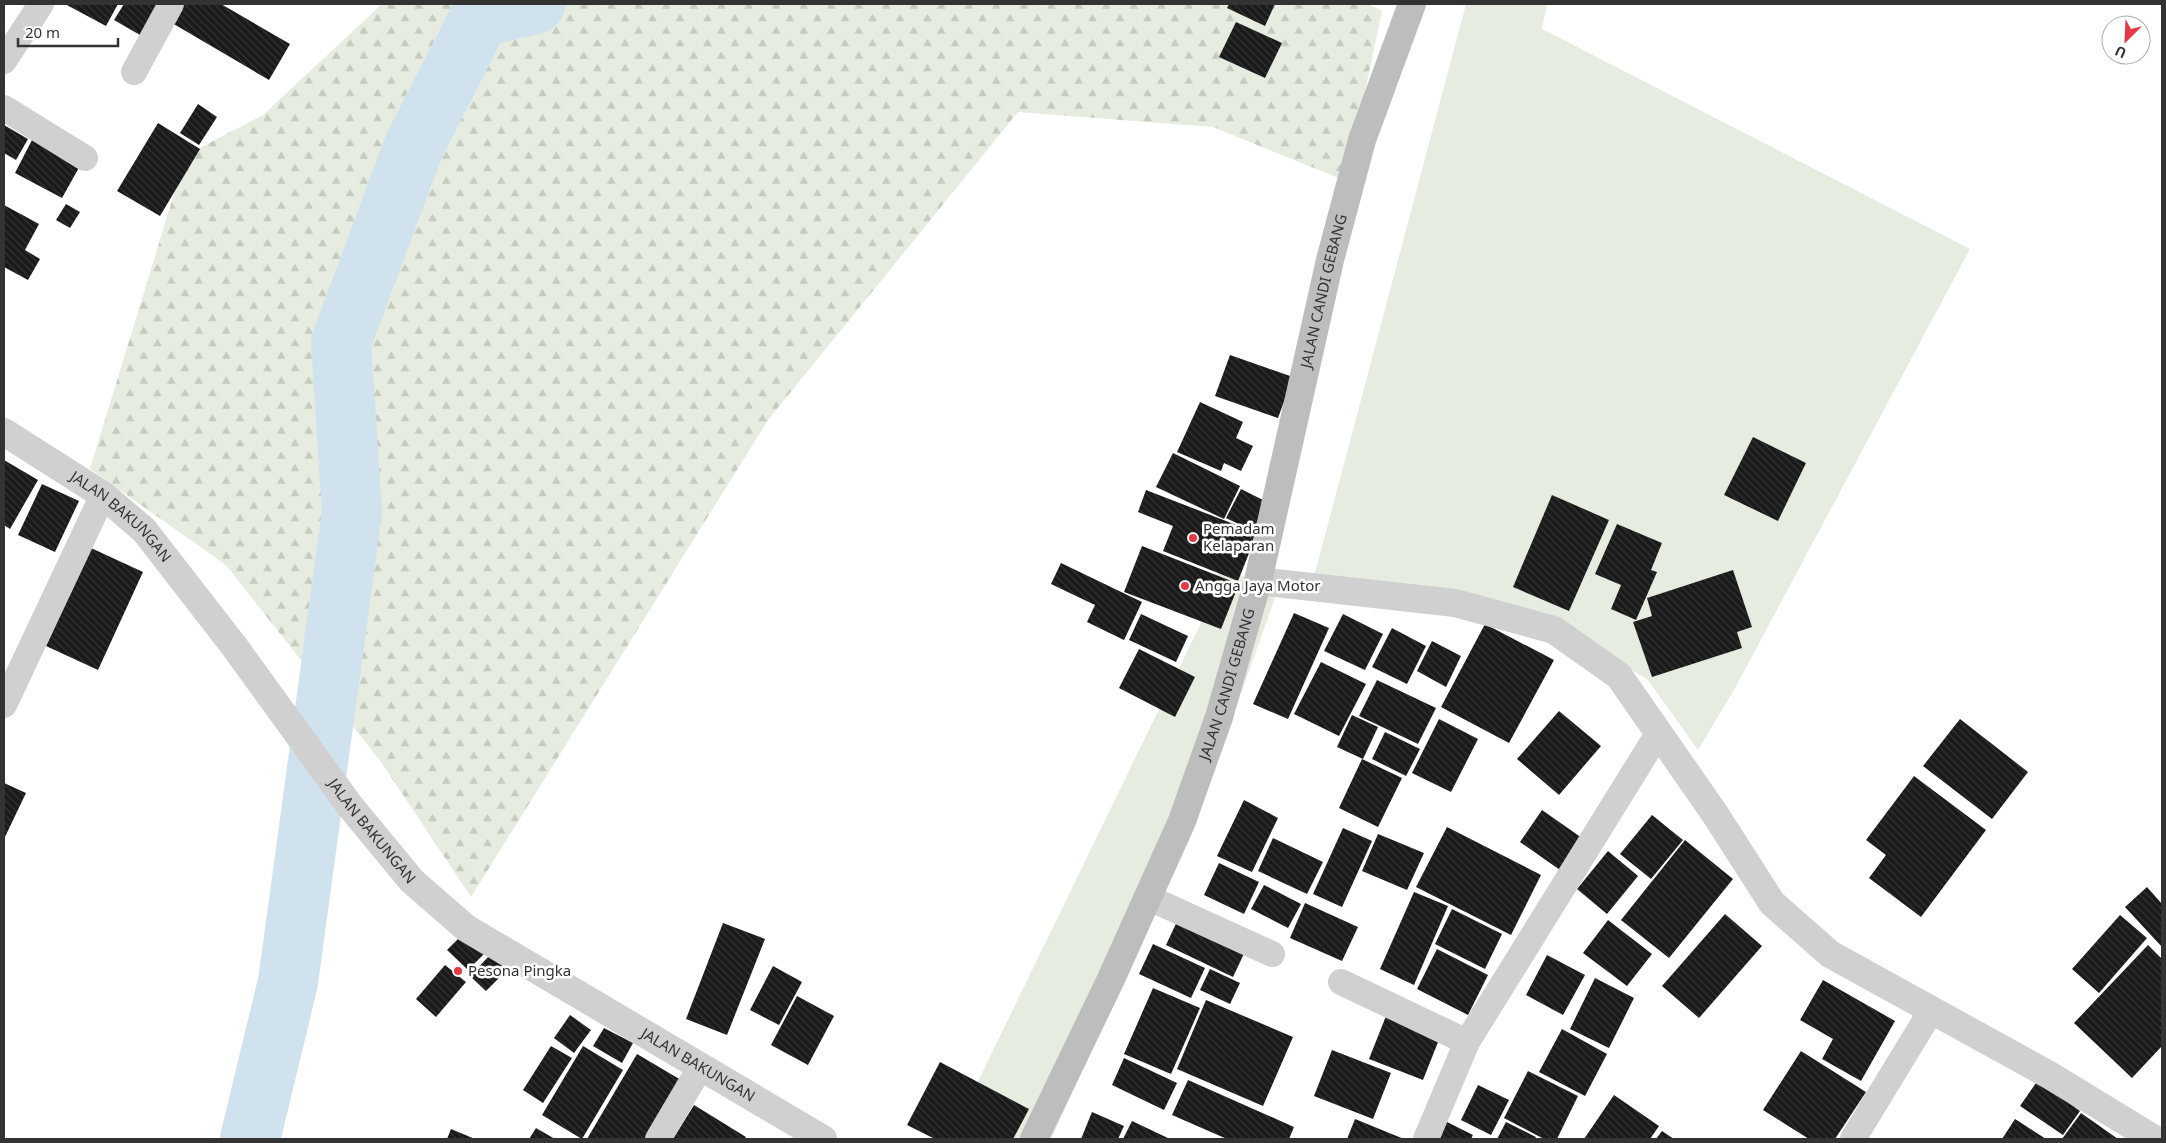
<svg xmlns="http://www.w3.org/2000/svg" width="2166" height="1143" viewBox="0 0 2166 1143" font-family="'Noto Sans',sans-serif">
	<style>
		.green { fill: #e6ecdf }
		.forest { fill: url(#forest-firs) }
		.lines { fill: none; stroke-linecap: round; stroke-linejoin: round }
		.river { stroke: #cfe2ee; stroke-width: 60 }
		.building { fill: url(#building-back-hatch) }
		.minor { stroke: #d0d0d0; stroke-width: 26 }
		.tertiary { stroke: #d0d0d0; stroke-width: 28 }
		.secondary { stroke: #bdbdbd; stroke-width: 28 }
		.poi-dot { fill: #e63946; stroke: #fff; stroke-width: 2 }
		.labels { text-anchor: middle; stroke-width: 5; stroke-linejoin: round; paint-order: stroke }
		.street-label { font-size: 15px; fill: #333; stroke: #fff }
		.poi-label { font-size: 15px; fill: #333; stroke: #fff; text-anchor: start }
	</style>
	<defs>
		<pattern id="forest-firs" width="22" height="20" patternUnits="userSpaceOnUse" patternTransform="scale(1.25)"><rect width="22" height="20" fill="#e6ecdf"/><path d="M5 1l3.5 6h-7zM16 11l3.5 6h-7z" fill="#c6cbc0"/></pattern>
		<pattern id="building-back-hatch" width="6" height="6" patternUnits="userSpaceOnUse" patternTransform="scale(1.25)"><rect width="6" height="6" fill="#1a1a1a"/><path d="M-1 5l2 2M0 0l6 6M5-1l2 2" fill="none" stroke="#333"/></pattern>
	</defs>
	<rect width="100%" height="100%" fill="#fff"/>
	<path class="green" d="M1466 4H1547L1542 29 1970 249 1735 688 1698 750 1648 680 1565 627 1314 577Z
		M1222 564 1276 595 1189 840 1051 1139H950L1199 627Z"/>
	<path class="forest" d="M382 4H1368L1382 11 1346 181 1213 127 1018 112 768 420 471 897 381 762 226 565 90 469 186 155 263 115Z"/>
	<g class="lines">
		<path class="river" d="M250 1139 288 982 352 512 341 342 414 146 480 17 535 4"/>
	</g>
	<path class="building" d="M65 4H118L106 26Z
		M124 4H158L140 35 114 20Z
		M183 4H221L290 44 269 80 172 23Z
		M1229 4H1275L1265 26 1227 8Z
		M1236 22 1282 43 1265 78 1219 57Z
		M198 104 217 117 199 145 180 133Z
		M158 123 200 149 160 216 117 191Z
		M4 125 28 139 16 160 4 153Z
		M33 138 81 164 62 198 15 173Z
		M66 204 80 212 70 228 56 220Z
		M4 205 39 224 25 250 40 259 28 280 4 267Z
		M1230 355 1293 377 1278 418 1215 396Z
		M1200 402 1243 422 1236 438 1253 446 1241 471 1224 463 1221 471 1177 452Z
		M1753 437 1806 463 1778 521 1724 495Z
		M1173 453 1240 486 1224 519 1156 487Z
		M4 460 38 480 10 529 4 525Z
		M42 484 79 501 55 552 18 535Z
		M1241 489 1269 503 1255 532 1226 518Z
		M1146 490 1257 533 1238 581 1163 551 1173 526 1138 512Z
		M1552 495 1609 520 1569 611 1513 587Z
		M1617 524 1662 543 1651 570 1657 572 1636 620 1611 609 1621 585 1595 574Z
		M1142 546 1239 584 1221 629 1124 592Z
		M91 548 143 572 98 670 46 646Z
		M1061 563 1142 602 1124 640 1087 622 1095 605 1051 584Z
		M1733 570 1752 627 1737 632 1742 648 1652 677 1633 622 1652 616 1647 598Z
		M1294 613 1329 628 1288 719 1253 704Z
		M1141 614 1188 636 1176 662 1129 640Z
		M1343 614 1383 634 1365 670 1324 651Z
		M1485 624 1554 660 1509 743 1441 707Z
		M1392 628 1426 646 1407 684 1372 667Z
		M1432 641 1461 656 1446 687 1417 671Z
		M1139 649 1195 677 1175 717 1119 688Z
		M1321 662 1366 684 1339 736 1294 714Z
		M1377 680 1436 708 1418 744 1359 716Z
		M1559 711 1601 746 1559 795 1517 759Z
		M1352 715 1378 727 1363 759 1337 747Z
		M1439 719 1478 739 1451 792 1412 773Z
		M1960 719 2028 772 1992 819 1923 766Z
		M1385 732 1420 749 1406 776 1372 759Z
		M1362 759 1402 778 1378 827 1339 808Z
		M1914 776 1986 830 1921 917 1869 878 1886 855 1866 840Z
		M4 783 26 793 4 839Z
		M1244 800 1278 818 1252 872 1217 856Z
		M1542 810 1582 838 1560 870 1520 842Z
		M1652 815 1683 840 1651 879 1620 854Z
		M1447 827 1541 875 1511 935 1416 887Z
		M1343 828 1372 841 1342 907 1313 894Z
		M1378 834 1424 853 1407 890 1362 871Z
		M1273 838 1323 862 1307 894 1258 871Z
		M1685 840 1733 879 1669 958 1621 920Z
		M1608 851 1638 876 1607 914 1577 889Z
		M1219 863 1259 882 1244 914 1204 895Z
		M1264 885 1301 904 1288 928 1251 909Z
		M2147 887 2162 904V947L2125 907Z
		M1414 892 1448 906 1414 985 1380 969Z
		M1305 903 1358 927 1342 961 1290 938Z
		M1452 909 1502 934 1485 969 1435 944Z
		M1181 913 1248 945 1233 977 1166 945Z
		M1725 914 1762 946 1699 1018 1662 986Z
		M2120 915 2147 938 2099 993 2072 969Z
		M1608 920 1652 954 1627 986 1583 953Z
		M723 923 765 939 727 1035 686 1019Z
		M465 932 486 952 468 970 447 950Z
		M1153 944 1205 968 1191 998 1139 974Z
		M2148 945 2162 959V1046L2132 1078 2074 1023Z
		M1437 949 1488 975 1468 1015 1417 989Z
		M491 954 507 970 486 991 470 976Z
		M1547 955 1585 975 1563 1015 1526 995Z
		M445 965 466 982 436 1017 416 999Z
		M773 966 802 982 779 1025 750 1010Z
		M1210 969 1240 983 1230 1004 1200 990Z
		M1595 978 1634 998 1609 1048 1570 1029Z
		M1823 980 1895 1021 1861 1081 1822 1059 1833 1039 1800 1020Z
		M1153 988 1200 1008 1171 1074 1124 1054Z
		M797 996 834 1016 808 1065 771 1045Z
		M1206 1000 1293 1037 1263 1106 1177 1069Z
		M570 1015 591 1030 574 1053 554 1038Z
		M1386 1016 1440 1037 1423 1080 1369 1059Z
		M604 1028 633 1043 622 1063 593 1046Z
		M1562 1029 1607 1054 1585 1096 1539 1072Z
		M551 1046 572 1058 543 1103 523 1090Z
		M583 1046 623 1070 582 1139 542 1115Z
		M1332 1050 1391 1073 1373 1119 1314 1096Z
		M1801 1051 1866 1092 1835 1139H1809L1763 1110Z
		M637 1054 681 1080 646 1139H587Z
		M1124 1058 1177 1083 1164 1110 1112 1085Z
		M940 1062 1029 1109 1013 1139H935L907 1125Z
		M1528 1071 1578 1096 1557 1139H1544L1504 1118Z
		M1188 1080 1294 1127 1289 1139H1227L1172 1115Z
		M2038 1080 2080 1111 2063 1135 2020 1106Z
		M1478 1085 1509 1100 1491 1135 1461 1120Z
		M1614 1095 1659 1126 1650 1139H1584Z
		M694 1105 746 1137 744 1139H673Z
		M1092 1112 1124 1126 1118 1139H1081Z
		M2081 1113 2118 1139H2062Z
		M1355 1119 1404 1139H1347Z
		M2015 1119 2046 1139H2002Z
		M1132 1121 1170 1139H1123Z
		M1445 1121 1473 1135 1471 1139H1437Z
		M1506 1122 1536 1137 1535 1139H1497Z
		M536 1128 555 1139H529Z
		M451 1129 475 1139H447Z
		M1662 1131 1674 1139H1656Z"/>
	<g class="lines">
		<path class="minor" d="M4 61 41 4
			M134 72 171 4
			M4 108 85 158
			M4 705 103 495
			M1147 897 1272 954
			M1341 982 1467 1042
			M658 1139 701 1066
			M1426 1139 1467 1042 1659 732
			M1853 1139 1931 1011"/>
		<g class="tertiary">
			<path id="s1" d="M4 432 103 495 144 530 234 646 350 806 412 881 466 928 823 1139"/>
			<path d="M1258 581 1455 603 1554 630 1619 676 1715 814 1772 903 1830 954 2051 1076 2154 1139"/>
		</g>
		<path class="secondary" id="s2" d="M1034 1139 1111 979 1182 821 1219 717 1258 581 1330 260 1362 140 1412 4"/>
	</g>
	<g class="poi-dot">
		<circle cx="1193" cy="538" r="5"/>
		<circle cx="1185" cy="586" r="5"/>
		<circle cx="458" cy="971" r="5"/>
	</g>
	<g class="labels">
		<g class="street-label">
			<text dy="5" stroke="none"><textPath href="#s2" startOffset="900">JALAN CANDI GEBANG</textPath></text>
			<text dy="5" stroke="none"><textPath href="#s1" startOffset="145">JALAN BAKUNGAN</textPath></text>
			<text dy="5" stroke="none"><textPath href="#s2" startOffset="495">JALAN CANDI GEBANG</textPath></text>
			<text dy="5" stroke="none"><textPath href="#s1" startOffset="549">JALAN BAKUNGAN</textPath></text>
			<text dy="5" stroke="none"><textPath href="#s1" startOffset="954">JALAN BAKUNGAN</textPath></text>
		</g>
		<g class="poi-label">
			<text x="1203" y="534">Pemadam<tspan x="1203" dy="17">Kelaparan</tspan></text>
			<text x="1195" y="591">Angga Jaya Motor</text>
			<text x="468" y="976">Pesona Pingka</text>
		</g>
	</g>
	<rect width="2166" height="1143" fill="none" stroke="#333333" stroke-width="10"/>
	<g transform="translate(2126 40) rotate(204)"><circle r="24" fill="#ffffff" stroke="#adadad"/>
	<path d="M0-4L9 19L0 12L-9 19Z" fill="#e63946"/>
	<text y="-8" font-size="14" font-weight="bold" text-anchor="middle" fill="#333333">U</text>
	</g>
	<path d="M18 38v8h100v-8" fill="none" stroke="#333333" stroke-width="2.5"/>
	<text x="25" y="38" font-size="15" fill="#333333" stroke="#ffffff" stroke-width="4" paint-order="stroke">20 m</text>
</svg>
